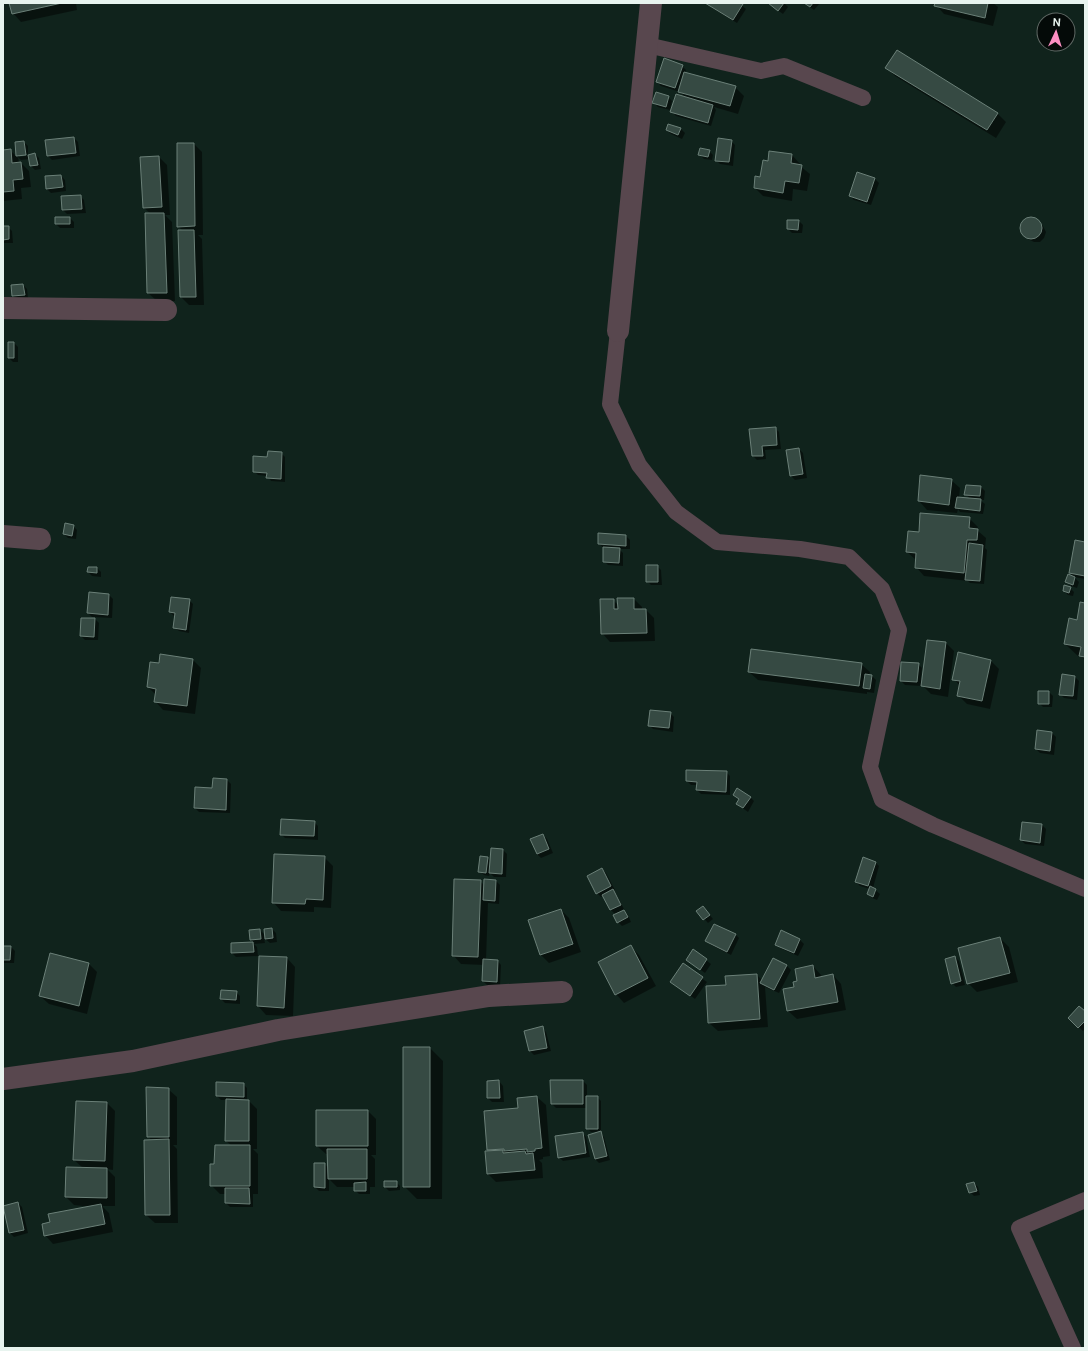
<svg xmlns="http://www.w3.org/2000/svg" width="1088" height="1351" viewBox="0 0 1088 1351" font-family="'DM Sans',sans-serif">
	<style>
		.shadow { fill: #0007 }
		.building { fill: #364a43; stroke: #6b8078 }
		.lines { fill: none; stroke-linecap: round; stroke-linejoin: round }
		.lane { stroke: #58474e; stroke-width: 16 }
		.street { stroke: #58474e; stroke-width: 22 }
	</style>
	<rect width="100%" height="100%" fill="#10231c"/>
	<path class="shadow" d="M10 3H76L77 10 21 22 13 13Z
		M707 3H739L746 9 737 23 711 7Z
		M769 3H784L788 7 783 14 773 7Z
		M804 3H820L814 10Z
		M936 3H993L998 7 993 26 944 14 936 5Z
		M682 66 686 70 685 73 735 87 744 96 738 114 714 107 716 110 711 126 676 116 672 112 686 98 680 92 661 86 657 82Z
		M887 68 997 113 1006 122 996 138 895 76Z
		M668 97 672 101 670 110 658 107 654 103Z
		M668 125 681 129 685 133 682 139 671 134 667 130Z
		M74 138 78 142 80 156 52 160 48 156Z
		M731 141 735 145 733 166 720 164 716 160Z
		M24 142 28 146V154L19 155V157L35 154 39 158 41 169 35 170 31 166 30 159 21 160 18 157 19 163H21L29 171 31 187 21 188 22 199 3 201V151L10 150 18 158 16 143Z
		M194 144 202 152 203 235H198L202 239 204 305H189L181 297 183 231 178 226Z
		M709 151 713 155 712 160 704 159 700 155Z
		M770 152 792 155 800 164V166L810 174 807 191 793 189 792 201 763 196 755 188 769 162Z
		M159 157 167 165 170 215H165L172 222 175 301H157L148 293 151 214 144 208Z
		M858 173 875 179 879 183 871 205 854 200 850 196Z
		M61 176 65 180 66 191 51 193 47 189Z
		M80 196 84 200 86 213 67 214 63 210 62 197Z
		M70 218 74 222V228H60L56 224Z
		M1033 218 1043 226 1046 232 1044 238 1040 242H1034L1028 239 1024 235 1021 229 1022 223 1027 219Z
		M799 221 803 225 802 233H792L788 229Z
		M3 227H8L12 231 13 243H3Z
		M23 285 27 289 28 298 17 300 13 296Z
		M14 343 18 347V362H13L9 358Z
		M775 428 779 432 781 449 765 450 766 459 757 460 753 456Z
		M799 449 803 453 807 478 795 480 791 476 787 451Z
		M281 453 285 457V482L271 481 268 476 258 475 254 471 268 458Z
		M921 476 951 480 960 488 959 498 970 499 966 494 981 487 985 491 984 500H980L985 504 983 514 960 512 958 509 957 513 927 510 919 501Z
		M969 518 978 527 977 530 986 538 985 548 987 550 984 584 970 583 968 581 924 576 916 567V560L907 552 919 533Z
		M73 526 77 530 76 539 68 538 64 534Z
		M626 536 630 540V549H619L623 553V566L608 565 604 561V548L599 544Z
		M1085 543V579L1074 577 1070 573Z
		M657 566 661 570 662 585H651L647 581Z
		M88 568H97L101 572V577L92 576 88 572Z
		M1075 578 1079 582 1077 588 1071 586 1067 582Z
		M1070 588 1074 592 1073 596 1068 595 1064 591Z
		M109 595 113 599 112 618 92 617 88 613Z
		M634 599 642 607V610H646L654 618 655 641 610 642 602 633 613 600 618 605Z
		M189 600 193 604 189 633 179 631 174 627 176 616H174L170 612Z
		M1085 604V660L1082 657 1078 656 1065 644 1078 621Z
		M95 619 99 623 98 640H85L81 636Z
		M928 641 946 643 954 651 948 697 931 694 921 684V686L905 685 901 681 918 664 922 668 921 679H923Z
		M193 660 201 668 195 714 163 710 155 701 156 695 148 687Z
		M991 661 999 669 990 709 967 704 958 695 960 686 954 679Z
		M861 664 870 672 869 676H872L876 680 874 693 867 692V694L758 680 749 672Z
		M1075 677 1079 681 1077 700 1064 698 1060 694Z
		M1049 692 1053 696 1052 707H1043L1039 703Z
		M670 713 674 717 673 732 653 729 649 725Z
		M1052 733 1056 737 1054 755 1040 753 1036 749Z
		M726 772 730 776V795L701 794 697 790V785H691L687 781Z
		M227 780 231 784 230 813 199 812 195 808 213 789Z
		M750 797 754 801 748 812 737 804 740 799Z
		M314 822 318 826V840L285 838 281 834Z
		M1042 825 1046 829 1044 846 1025 844 1021 840Z
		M543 835 547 839 553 853 541 858 537 854Z
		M503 850 507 854 506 877H494L490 873 489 876 484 875 479 871 487 858 491 862Z
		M324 857 333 866 331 908 314 907V912L281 911 273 902Z
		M875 862 879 866 873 888 880 894 877 900 872 898 868 894 870 889 860 886 856 882Z
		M602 869 606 873 615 890 613 891 616 894 624 909 617 913 618 914 624 911 628 915 631 922 622 926 618 922 616 915 611 910 604 896 601 897 597 893Z
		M480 881 485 886 496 881 500 885 499 904 488 903 486 960H497L501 965 500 986 487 985 483 981 484 965 461 964 453 955Z
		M703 907 713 919 708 923 698 912Z
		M561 910 569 918 581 952 549 963 540 954Z
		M272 929 276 933 277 942 270 943 264 938 265 943 254 944 257 947 258 956 236 957 232 953V944L255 943 251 940 260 930 265 935Z
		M782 932 800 940 804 944 798 956 780 948 776 944Z
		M735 934 739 938 731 955 711 945 707 941Z
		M1000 938 1009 947 1018 982 977 992 968 983Z
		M3 947H11L15 951 14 963H3Z
		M631 947 639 955 656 986 624 1003 616 994Z
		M693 950 711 964 705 973 691 963Z
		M50 954 89 964 97 972 87 1014 49 1004 40 996Z
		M260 957 287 958 295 967 293 1016 266 1015 258 1006Z
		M955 957 959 961 965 985 956 987 952 983Z
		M773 960 787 966 791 970 779 993 765 987 768 1027 718 1031 709 1023 727 986 757 975 763 981Z
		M683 965 707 982 695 999 671 982Z
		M813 966 821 975 822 978 833 975 841 984 846 1010 797 1019 788 1011 799 982Z
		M236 992 240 996V1004L225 1003 221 999Z
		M1085 1013V1028L1083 1031 1069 1018Z
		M542 1028 546 1032 551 1051 534 1055 530 1051Z
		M430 1048 443 1061 442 1199H417L404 1186Z
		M499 1081 503 1086 504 1102H492L488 1098Z
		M583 1081 587 1085V1097H597L601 1101V1133L604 1137 610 1160 599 1163 595 1159 598 1132H591L587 1128V1108H556L552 1104Z
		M243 1084 247 1088V1101H249L257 1109V1149H253L258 1154V1194H253V1207H230L226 1203V1194H220L211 1185 215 1165 232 1146 226 1141 227 1100H221L217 1096Z
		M168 1089 177 1097V1145H173L177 1149 178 1223H155L146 1215 152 1141 148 1136Z
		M537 1097 546 1105 550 1156 543 1157V1159L539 1160 542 1163 543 1178 496 1182 488 1174 491 1152 488 1149 519 1108 518 1098Z
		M107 1103 115 1111 113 1170 107 1169 115 1177V1206H102L109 1213 113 1232 53 1244 45 1235 51 1223 92 1207 74 1205 66 1197 83 1168 74 1160Z
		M368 1111 376 1119V1155H371L375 1159V1187H370V1194H359L355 1190V1187H337L329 1179V1191H319L315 1187 325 1164 328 1168V1154H326L317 1146Z
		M582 1133 586 1137 590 1157 563 1161 559 1157Z
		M396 1182 400 1186V1190L389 1191 385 1187Z
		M974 1183 978 1187 980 1195 974 1196 970 1192Z
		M18 1203 22 1207 28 1233 14 1237 10 1233Z"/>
	<path class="building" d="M9 3H62L12 14Z
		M705 3H741L743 4 733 20Z
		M768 3H784L778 11Z
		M804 3H813L810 7Z
		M935 3H988L985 18 934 6Z
		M897 50 998 113 987 130 885 68Z
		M664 58 683 65 675 88 656 82Z
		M684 72 736 86 730 106 678 92Z
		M656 92 669 96 666 107 652 103Z
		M676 94 713 105 708 123 670 112Z
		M668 124 681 128 678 135 666 130Z
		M74 137 76 153 47 156 45 140Z
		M718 138 732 140 729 162 715 161Z
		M24 141 26 155 16 156 15 142Z
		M177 143H194L195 226 177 227Z
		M700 148 710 150 708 157 698 155Z
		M11 149 12 163 21 162 23 179 13 180 14 191 3 192V150Z
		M769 151 792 154 791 163 802 165 799 183 785 181 783 193 754 188 755 176 760 177 763 160 768 161Z
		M35 153 38 165 30 166 28 155Z
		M159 156 162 207 143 208 140 157Z
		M857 172 875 178 867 202 849 196Z
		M61 175 63 187 46 189 45 176Z
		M81 195 82 209 62 210 61 196Z
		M145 213H164L167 293H147Z
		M55 217H70V224H55Z
		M1020 228a11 11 0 1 1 22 0a11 11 0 1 1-22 0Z
		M787 220H799L798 230 787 229Z
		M3 226H9V239L3 240Z
		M178 230H194L196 297H180Z
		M23 284 25 295 12 296 11 285Z
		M8 342H14V358H8Z
		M776 427 777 445 762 446 763 456H752L749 429Z
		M799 448 803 474 790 476 786 450Z
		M268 451 282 452 281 479 266 478 267 473 253 472V456L267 457Z
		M920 475 952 479 949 505 918 501Z
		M966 485 981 486 980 496 964 495Z
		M957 497 981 499 980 511 955 508Z
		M920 513 970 517 969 528 978 529 977 540H967L964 573 915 568 916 553 906 552 908 531 919 532Z
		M65 523 74 525 72 536 63 534Z
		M598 533 626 535V546L598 544Z
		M1075 540 1085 542V576L1069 573Z
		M969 543 983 545 980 581 965 580Z
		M603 547 620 548 619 563 603 562Z
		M646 565H658V582H646Z
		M88 567H97V573L87 572Z
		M1068 574 1075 577 1073 585 1065 582Z
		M1064 585 1071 587 1069 593 1063 591Z
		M89 592 109 594 108 615 87 613Z
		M171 597 190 599 186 630 173 628 175 613 169 612Z
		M617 598H634V609H646L647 633 601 634 600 599H614V609H618Z
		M1080 602 1085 603V657L1079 656 1081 647 1064 644 1069 618 1077 620Z
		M81 618H95L94 637 80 636Z
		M927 640 946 642 940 689 921 686Z
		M751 649 862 663 859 686 748 672Z
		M958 652 991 660 982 701 957 696 960 681 952 680Z
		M160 654 193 659 187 706 154 702 156 689 147 687 150 662 159 663Z
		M901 662 919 663 917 682 900 681Z
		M865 674 872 675 870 689 863 688Z
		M1062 674 1075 676 1073 696 1059 695Z
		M1038 691H1049V704H1038Z
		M650 710 671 712 669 728 648 726Z
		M1037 730 1052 732 1050 751 1035 749Z
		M686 770 727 771 726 792 696 790 697 782 686 781Z
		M213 778 227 779 226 810 194 808 195 787 212 788Z
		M737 788 751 797 743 808 736 804 739 799 733 795Z
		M281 819 315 821 314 836 280 835Z
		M1022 822 1042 824 1040 843 1020 840Z
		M543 834 549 849 537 854 530 839Z
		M491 848 503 849 502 874 489 873Z
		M274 854 325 856 323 900 306 899 305 904 272 903Z
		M480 856 488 857 486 873 478 872Z
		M863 857 876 862 868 886 855 882Z
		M602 868 611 886 596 894 587 876Z
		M454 879 481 880 478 957 452 956Z
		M484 879 496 880 495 901 483 900Z
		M870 886 876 889 873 897 867 894Z
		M613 889 621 905 610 910 602 895Z
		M703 906 710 915 703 920 696 911Z
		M561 909 573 944 540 955 528 920Z
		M624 910 628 917 617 923 613 915Z
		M714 924 736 934 727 952 705 941Z
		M272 928 273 938 265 939 264 929Z
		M260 929 261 939 250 940 249 930Z
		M781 930 800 939 794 953 775 945Z
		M1000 937 1010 973 967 984 958 948Z
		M253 942 254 952 231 953V943Z
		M631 945 648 978 615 995 598 962Z
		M3 946H11L10 960H3Z
		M693 949 707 959 700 970 686 960Z
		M50 953 89 963 79 1006 39 996Z
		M259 956 287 957 284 1008 257 1006Z
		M955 956 961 981 951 984 945 959Z
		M773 958 787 965 774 990 760 983Z
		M483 959 498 960 497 982 482 981Z
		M683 963 703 977 690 996 670 982Z
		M813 965 815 978 833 974 838 1002 787 1011 783 989 794 987 793 982 797 981 795 969Z
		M757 974 760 1019 708 1023 706 986 726 985 725 976Z
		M221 990 237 991 236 1000 220 999Z
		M1079 1006 1085 1011V1021L1078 1028 1068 1018Z
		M543 1026 547 1048 529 1051 524 1031Z
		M403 1047H430V1187H403Z
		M499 1080 500 1098H487V1081Z
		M550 1080H583V1104H551Z
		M216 1082 244 1083V1097L216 1096Z
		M146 1087 169 1088V1137H147Z
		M537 1096 542 1148 535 1149V1151L527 1152V1149L504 1151V1149L487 1150 484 1111 518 1108 517 1098Z
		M586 1096H598V1129H586Z
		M226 1099 249 1100V1141H225Z
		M76 1101 107 1102 105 1161 73 1160Z
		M316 1110H368V1146H316Z
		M601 1131 607 1156 595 1159 588 1135Z
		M583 1132 586 1153 558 1158 555 1136Z
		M169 1139 170 1215H145L144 1140Z
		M215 1145H250V1186H210V1164H214Z
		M327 1149H367V1179H328Z
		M503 1150V1153L525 1151 526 1154 533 1153 535 1170 487 1174 485 1151Z
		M314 1163H325V1188L314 1187Z
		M66 1167 107 1168V1198L65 1197Z
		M384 1181H397V1187H384Z
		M366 1182V1191H354V1183Z
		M974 1182 977 1191 969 1193 966 1184Z
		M225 1188H249L250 1204 225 1203Z
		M18 1202 24 1230 9 1233 3 1206Z
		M101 1204 105 1224 44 1236 42 1224 50 1222 48 1214Z"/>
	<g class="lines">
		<path class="lane" d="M647 45 761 71 784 66 863 98
			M618 331 610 404 639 465 676 512 717 542 800 549 849 557 882 589 899 630 870 767 882 800 933 825 1085 889
			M1073 1348 1019 1228 1085 1200"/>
		<path class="street" d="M3 308 166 310
			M618 331 651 3
			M3 536 40 539
			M3 1079 133 1061 278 1030 489 996 562 992"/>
	</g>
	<rect width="1088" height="1351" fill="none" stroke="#e8f4ef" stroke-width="8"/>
	<g transform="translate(1056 32) rotate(4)"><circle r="19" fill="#040a08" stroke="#5f6864"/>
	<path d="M0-3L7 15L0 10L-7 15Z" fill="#fc8fc2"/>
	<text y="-6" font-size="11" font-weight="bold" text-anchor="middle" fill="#e8f4ef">N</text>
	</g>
</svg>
